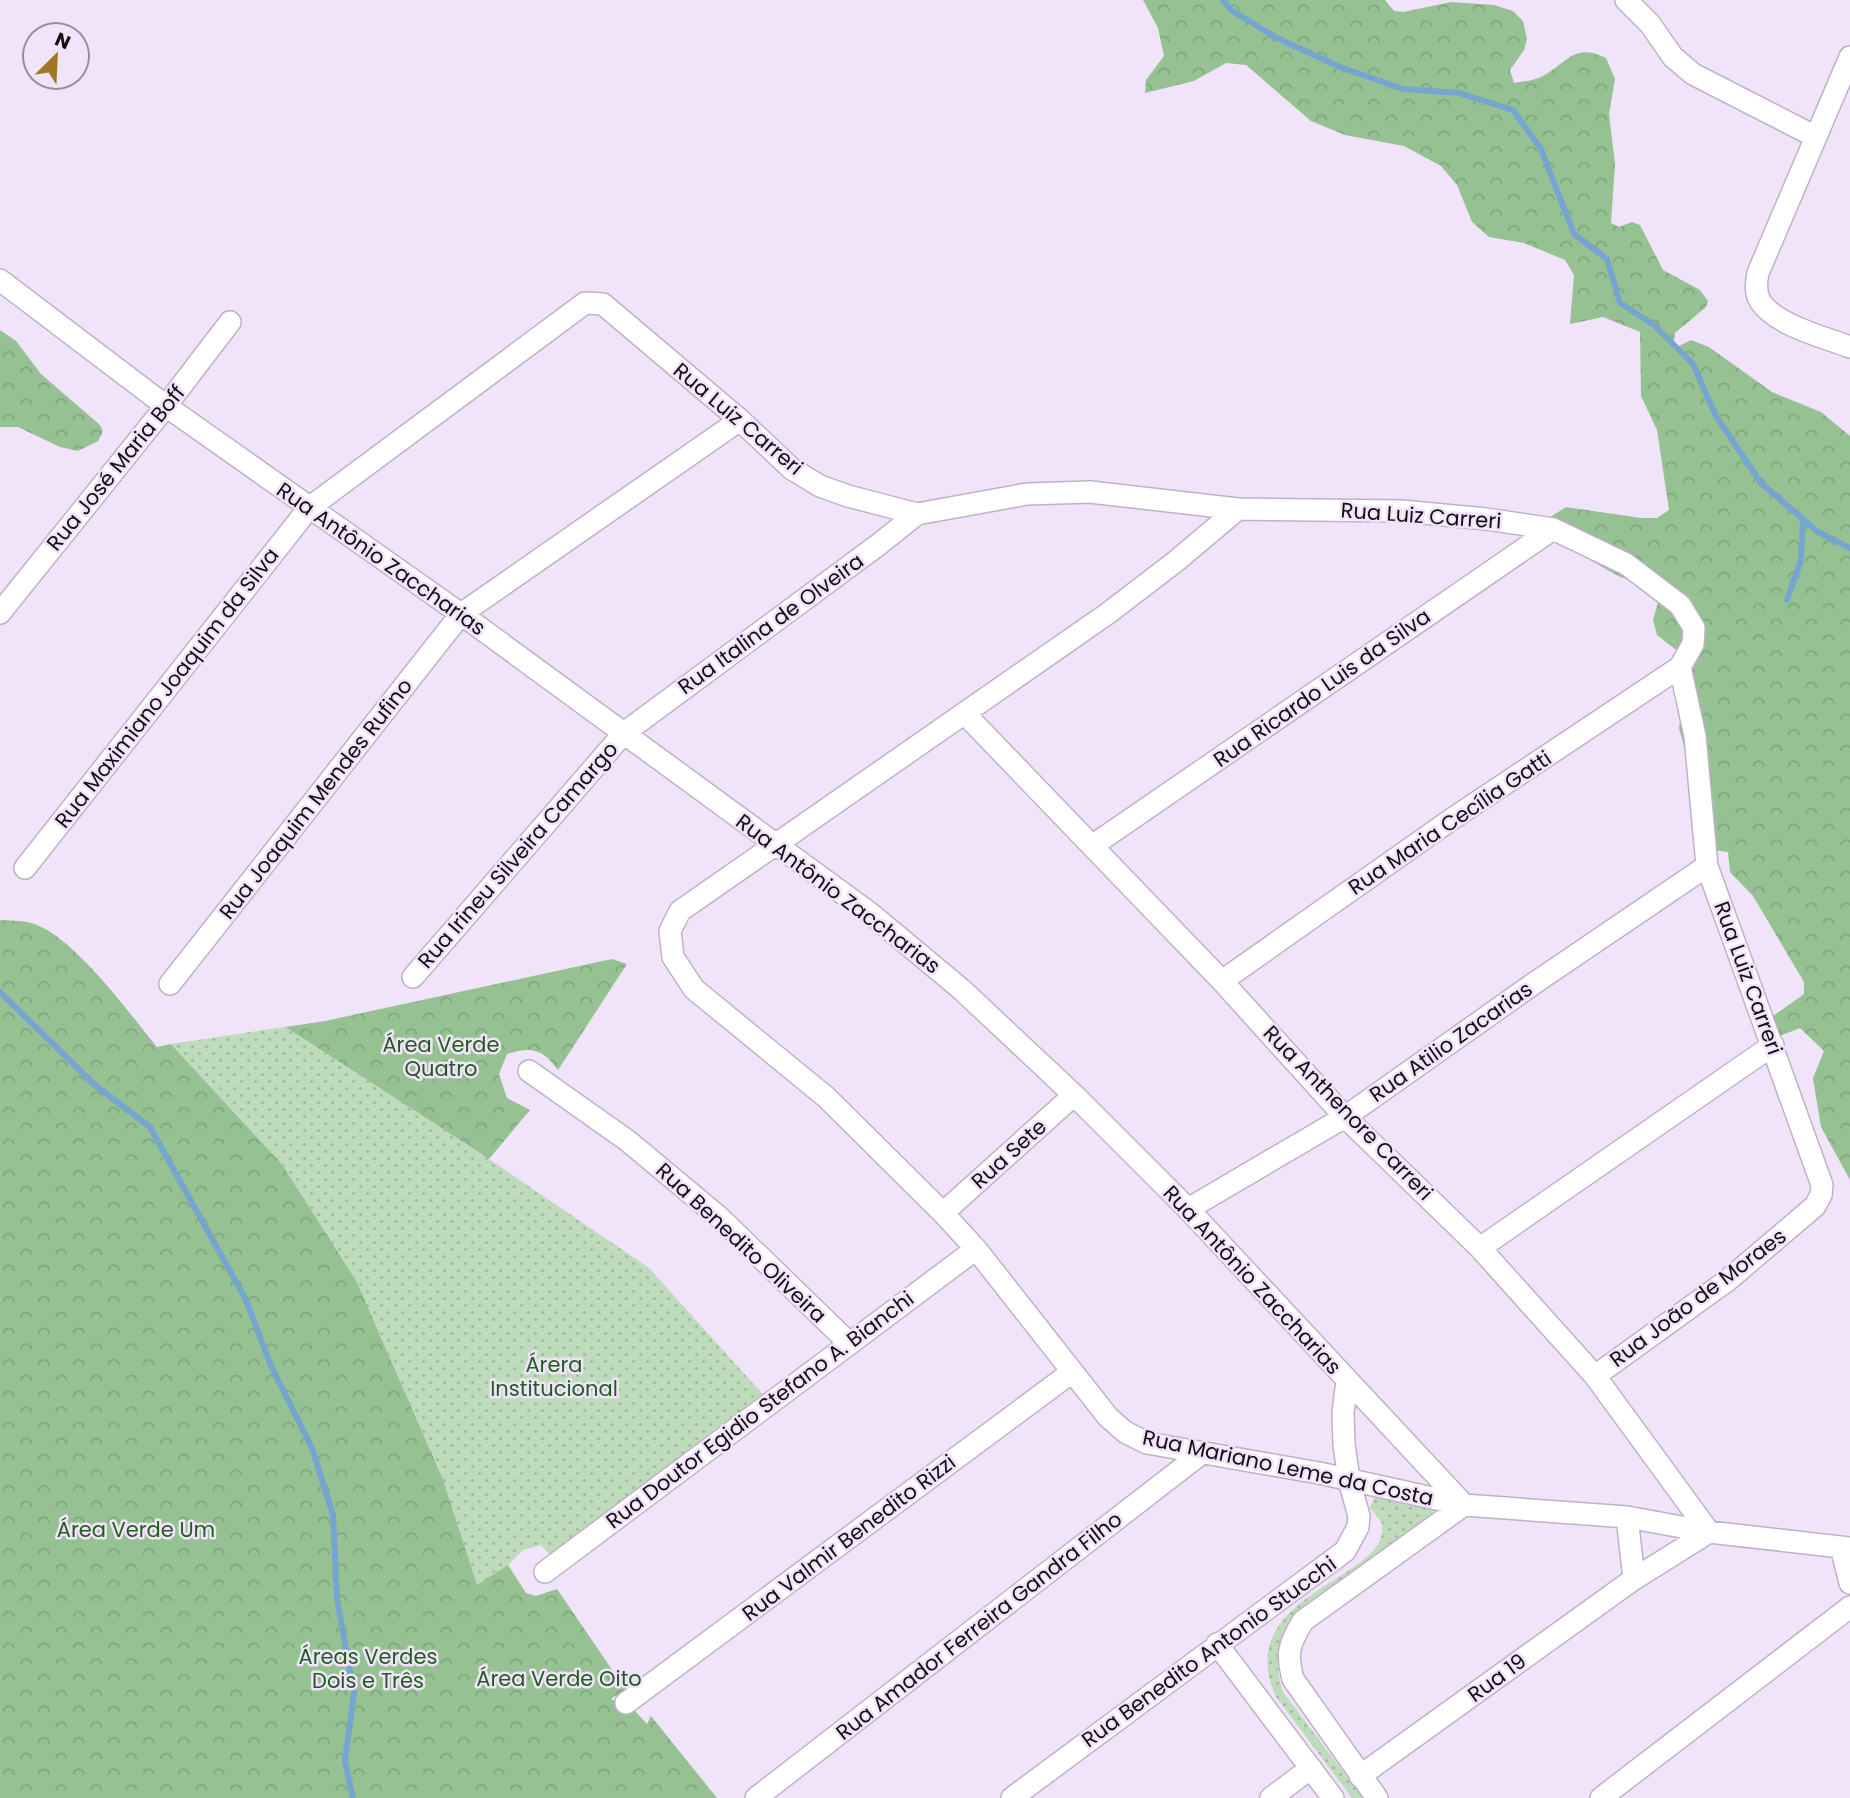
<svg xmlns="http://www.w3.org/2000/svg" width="1850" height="1798" viewBox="0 0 1850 1798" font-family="Poppins,sans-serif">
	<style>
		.forest { fill: url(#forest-crowns) }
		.park { fill: url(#park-dots) }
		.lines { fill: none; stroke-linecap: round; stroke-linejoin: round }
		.stream { stroke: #76a5cf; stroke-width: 6 }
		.street-casing { stroke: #bfb2c7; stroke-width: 24 }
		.street { stroke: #fff; stroke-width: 21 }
		.labels { text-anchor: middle; stroke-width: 5; stroke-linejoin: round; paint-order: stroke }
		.street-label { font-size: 21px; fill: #140f16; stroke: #f1e3f9 }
		.park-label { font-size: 21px; fill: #215c21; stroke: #f1e3f9 }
	</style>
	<defs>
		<pattern id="forest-crowns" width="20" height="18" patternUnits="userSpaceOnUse" patternTransform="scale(1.75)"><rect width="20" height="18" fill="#96c293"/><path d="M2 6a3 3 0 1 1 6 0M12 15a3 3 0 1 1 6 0" fill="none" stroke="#80a67e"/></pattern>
		<pattern id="park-dots" width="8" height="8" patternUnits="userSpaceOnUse" patternTransform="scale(1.75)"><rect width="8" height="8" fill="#bedbbc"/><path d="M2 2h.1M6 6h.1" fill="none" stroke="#a2bba1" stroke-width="1.8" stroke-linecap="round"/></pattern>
	</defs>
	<rect width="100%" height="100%" fill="#f1e3f9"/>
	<path class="forest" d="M1143 0H1385L1394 11 1403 12 1451 2 1494 5 1513 11 1523 21 1527 39 1524 50 1510 70 1514 83C1522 81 1534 81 1541 77 1568 63 1573 42 1606 58L1615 79 1609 114 1615 164 1611 223 1619 227 1632 222 1640 225 1663 270 1700 290 1708 301 1706 307 1675 333 1673 349 1691 340 1709 347 1772 392 1821 412 1850 436V1180L1821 1127 1813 1078 1824 1051 1800 1028 1772 1039 1764 1034 1773 1016 1804 994V982L1753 896 1730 872 1728 852 1704 849 1696 792 1679 728 1689 660 1657 635 1653 620 1659 599 1652 584 1620 577 1560 543 1547 530 1549 518 1566 507 1641 518H1657L1669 510 1657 430 1641 396 1640 332 1603 317 1570 324 1574 275 1565 260 1524 243 1489 237 1472 222 1457 185 1441 166 1404 146 1345 135 1311 121 1246 65 1226 63 1194 81 1145 93 1146 80 1164 56 1158 28Z
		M0 330 16 341 41 374 100 425 103 431 98 441 78 451 60 447 18 427H0Z
		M0 920C11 921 27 920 37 925 77 941 129 1013 157 1047L171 1044 282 1164 357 1282 442 1477 508 1565 526 1593 536 1596 557 1589 628 1693 615 1696 611 1699 634 1710 647 1724 651 1716 717 1798H0Z
		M612 959 627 964 558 1070C543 1049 532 1046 507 1054L499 1074 507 1098 530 1110 489 1159 285 1027 325 1021Z"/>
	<path class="park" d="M285 1027 489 1159 649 1268 766 1398 553 1558 541 1545 523 1550 508 1565 477 1585 442 1477 357 1282 282 1164 171 1044Z
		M1376 1493 1437 1501 1433 1512 1426 1521 1287 1629C1277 1651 1275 1669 1283 1692L1363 1798H1352L1276 1697C1229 1594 1389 1580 1382 1526 1381 1519 1375 1514 1370 1508Z"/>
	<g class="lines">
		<path class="stream" d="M1223 0 1231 10 1277 38 1340 67 1403 89 1459 93 1513 110 1541 149 1574 234 1607 259 1620 303 1654 325 1693 364 1716 416 1761 483 1818 532 1850 548
			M1787 600 1801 560 1803 519
			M0 992 95 1085 150 1127 246 1300 271 1366 312 1448 333 1515 337 1599 354 1693 345 1761 353 1798"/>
		<g class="street-casing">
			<path id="street" d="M1626 0 1650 24 1673 57 1693 74 1816 137
				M1850 57 1758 273C1756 283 1755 292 1760 301 1775 325 1824 337 1850 347
				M0 280 166 406 461 614 871 914 961 989 1074 1095 1188 1209 1464 1505
				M1238 509 1175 562 1107 614 680 911 670 931 673 957 694 989 826 1097 943 1213 976 1249 1108 1417 1125 1432 1147 1443 1319 1473 1464 1505 1627 1517 1709 1532 1850 1548
				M0 613 166 406 230 322
				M965 714 1222 981 1345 1117 1480 1248 1595 1376 1709 1532
				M1092 846 1553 529
				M25 868 309 508 585 303 603 304 740 420 792 469 820 486 848 496 917 514 1027 494 1090 492 1238 509 1402 511 1486 519 1553 529 1626 564 1680 605 1694 628 1693 644 1680 667 1695 736 1707 866 1822 1185 1821 1195 1815 1206 1728 1280 1595 1376
				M413 977 624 733 878 545 917 514
				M1222 981 1452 819 1680 667
				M170 984 461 614 740 420
				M529 1071 628 1141 719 1217 849 1343
				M1188 1209 1345 1117 1536 982 1707 866
				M943 1213 1074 1095
				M1480 1248 1773 1045
				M1627 1517 1634 1579
				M1841 1547 1850 1583
				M545 1572 976 1249
				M1217 1644 1333 1798
				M626 1703 1072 1372
				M1360 1776 1634 1579 1709 1532
				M756 1798 1202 1453
				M1012 1798 1345 1551 1358 1527 1359 1516 1349 1480 1344 1444 1343 1413 1347 1381
				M1271 1798 1311 1768
				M1377 1798 1293 1679C1286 1653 1289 1644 1303 1621L1464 1505
				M1601 1798 1850 1607"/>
		</g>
		<use href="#street" class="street"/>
	</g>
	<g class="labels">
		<g class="street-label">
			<text transform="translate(738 419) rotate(40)" y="7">Rua Luiz Carreri</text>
			<text transform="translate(116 468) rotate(-51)" y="7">Rua José Maria Boff</text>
			<text transform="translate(1421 516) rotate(4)" y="7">Rua Luiz Carreri</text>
			<text transform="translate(381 559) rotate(35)" y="7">Rua Antônio Zaccharias</text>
			<text transform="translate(771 624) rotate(-36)" y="7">Rua Italina de Olveira</text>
			<text transform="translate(167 688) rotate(-52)" y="7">Rua Maximiano Joaquim da Silva</text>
			<text transform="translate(1322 688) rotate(-35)" y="7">Rua Ricardo Luis da Silva</text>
			<text transform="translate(316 799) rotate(-52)" y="7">Rua Joaquim Mendes Rufino</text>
			<text transform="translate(1450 823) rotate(-34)" y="7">Rua Maria Cecília Gatti</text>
			<text transform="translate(518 855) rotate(-49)" y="7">Rua Irineu Silveira Camargo</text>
			<text transform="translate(838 894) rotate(37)" y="7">Rua Antônio Zaccharias</text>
			<text transform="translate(1748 978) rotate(70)" y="7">Rua Luiz Carreri</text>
			<text transform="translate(1451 1042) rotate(-35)" y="7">Rua Atilio Zacarias</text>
			<text transform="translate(1348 1113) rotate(46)" y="7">Rua Anthenore Carreri</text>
			<text transform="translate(1009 1154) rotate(-42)" y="7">Rua Sete</text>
			<text transform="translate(741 1243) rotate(43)" y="7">Rua Benedito Oliveira</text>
			<text transform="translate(1252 1280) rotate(47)" y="7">Rua Antônio Zaccharias</text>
			<text transform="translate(1698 1298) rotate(-37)" y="7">Rua João de Moraes</text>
			<text transform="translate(760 1410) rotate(-37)" y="7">Rua Doutor Egidio Stefano A. Bianchi</text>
			<text transform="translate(1288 1468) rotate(12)" y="7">Rua Mariano Leme da Costa</text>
			<text transform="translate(849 1538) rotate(-37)" y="7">Rua Valmir Benedito Rizzi</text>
			<text transform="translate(979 1626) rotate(-38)" y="7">Rua Amador Ferreira Gandra Filho</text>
			<text transform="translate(1209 1652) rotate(-36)" y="7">Rua Benedito Antonio Stucchi</text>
			<text transform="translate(1497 1678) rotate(-36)" y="7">Rua 19</text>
		</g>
		<g class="park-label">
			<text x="441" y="1052">Área Verde<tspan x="441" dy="24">Quatro</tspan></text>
			<text x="554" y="1372">Árera<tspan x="554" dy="24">Institucional</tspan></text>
			<text x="136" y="1537">Área Verde Um</text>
			<text x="368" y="1664">Áreas Verdes<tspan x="368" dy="24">Dois e Três</tspan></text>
			<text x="559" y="1686">Área Verde Oito</text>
		</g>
	</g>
	<g transform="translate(56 56) rotate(24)"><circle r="33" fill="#f1e3f9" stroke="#998e9e" stroke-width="2"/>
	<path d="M0-5L12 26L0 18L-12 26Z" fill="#a17727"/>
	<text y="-10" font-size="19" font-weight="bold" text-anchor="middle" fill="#140f16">N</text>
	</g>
</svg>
